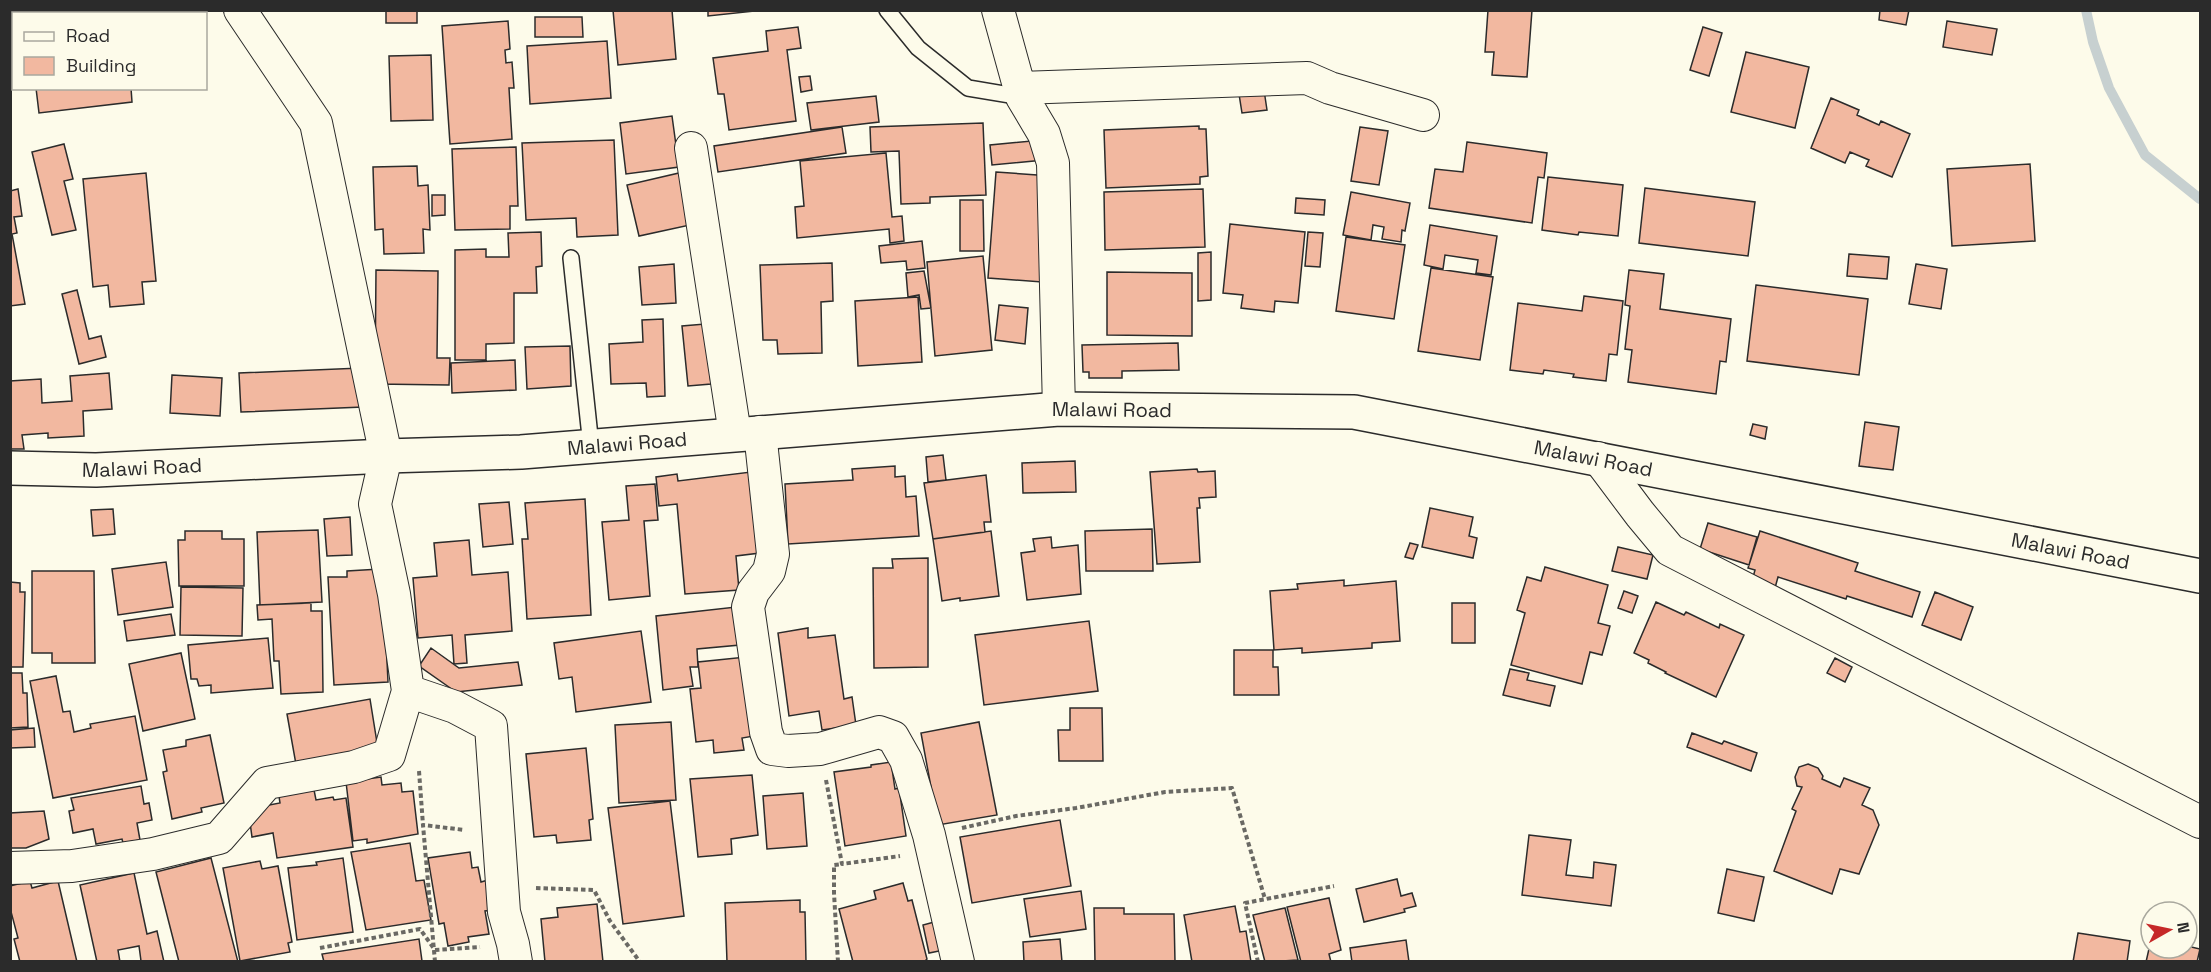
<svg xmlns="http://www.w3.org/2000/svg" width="2211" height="972" viewBox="0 0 2211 972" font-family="'Space Grotesk',sans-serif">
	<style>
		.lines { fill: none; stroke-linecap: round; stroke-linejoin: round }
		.stream { stroke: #c7d0d0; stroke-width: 10 }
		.building { fill: #f2b8a0; stroke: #2b2b2b; stroke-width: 1.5 }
		.lane-casing { stroke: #2b2b2b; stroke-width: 18 }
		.street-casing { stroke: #2b2b2b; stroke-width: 34 }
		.primary-casing { stroke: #2b2b2b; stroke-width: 36 }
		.path { stroke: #6a6964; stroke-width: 4; stroke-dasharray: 4.5 3; stroke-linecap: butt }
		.lane { stroke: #fdfbea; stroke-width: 15 }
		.street { stroke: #fdfbea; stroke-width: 32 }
		.primary { stroke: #fdfbea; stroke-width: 33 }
		.labels { text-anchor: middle; stroke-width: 4.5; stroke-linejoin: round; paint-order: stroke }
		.street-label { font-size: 20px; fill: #2b2b2b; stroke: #fdfbea }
	</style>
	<rect width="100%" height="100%" fill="#fdfbea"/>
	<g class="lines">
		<path class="stream" d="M2086 10 2093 42 2109 88 2145 155 2200 199"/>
	</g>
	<path class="building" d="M386 10H417V23H386Z
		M613 10H672L676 59 618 65Z
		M708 10H765L708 16Z
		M1488 10H1532L1527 77 1492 75 1494 52H1485Z
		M1880 10H1909L1906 25 1879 20Z
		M535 17H582L583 37H535Z
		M508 21 510 49 505 50 506 63 512 62 514 88H509L512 139 450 144 442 26Z
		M1947 21 1997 29 1992 55 1943 47Z
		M798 27 801 48 787 50 796 121 729 130 724 94H718L713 58 768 51 766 31Z
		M1703 27 1722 33 1709 76 1690 70Z
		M607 41 611 98 530 104 527 46Z
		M1746 52 1809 67 1795 128 1731 112Z
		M431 55 433 120 391 121 389 56Z
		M810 76 812 90 801 92 799 77Z
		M36 88H131L132 102 39 113Z
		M1264 90 1267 110 1242 113 1239 94Z
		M876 96 879 122 811 130 807 103Z
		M1831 98 1859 110 1857 115 1879 125 1881 121 1910 134 1892 177 1866 166 1869 160 1850 152 1845 163 1811 148Z
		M672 116 679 167 626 174 620 123Z
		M983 123 986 195 930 197V203L901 204 899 151 871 152 870 127Z
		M1199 126V129H1206L1208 176 1200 177V184L1106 188 1104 130Z
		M842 127 846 153 718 172 714 146Z
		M1360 127 1388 131 1379 185 1351 181Z
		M614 140 618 235 577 237 576 218 526 220 522 143Z
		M1042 140 1044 160 992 165 990 145Z
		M1467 142 1547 153 1544 178 1538 177 1532 223 1429 208 1435 169 1463 172Z
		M64 144 73 179 64 181 76 230 52 235 32 152Z
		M516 147 518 206H510V229L455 230 452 149Z
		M886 153 892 217 902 216 904 241 890 243 889 229 797 238 795 207 804 206 800 161Z
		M2030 164 2035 241 1952 246 1947 169Z
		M417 166 418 186 428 185 430 230 423 229 424 253 384 254 383 229 375 230 373 167Z
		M996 172 1051 176 1042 282 988 278Z
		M146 173 156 281 142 282 144 304 110 307 108 285 93 287 83 179Z
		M679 173 690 225 639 236 627 185Z
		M1548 177 1623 185 1618 236 1579 232 1578 235 1542 230Z
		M1645 188 1755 202 1748 256 1639 243Z
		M18 189 22 216 14 217 17 233 12 234 25 304 10 306V191Z
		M1203 189 1205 247 1105 250 1104 192Z
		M1351 192 1410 203 1405 231 1402 230 1401 242 1382 239 1384 227 1373 225 1371 240 1343 235Z
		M432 195H445V215L432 216Z
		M1296 198 1325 200 1324 215 1295 213Z
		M960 200H983L984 251H960Z
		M1230 224 1305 232 1298 303 1275 301 1274 312 1241 308 1243 295 1223 293Z
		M1430 225 1497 236 1491 275 1476 273 1478 260 1445 255 1443 269 1424 265Z
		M541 232 542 266 536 267 537 293H514V343L486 344V360H455V250L486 249V257H509L508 233Z
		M1308 232 1323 233 1320 267 1305 266Z
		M1346 237 1405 245 1394 319 1336 311Z
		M922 241 925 268 907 270 906 261 881 263 879 246Z
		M1211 252V300L1198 301V253Z
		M1849 254 1889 257 1887 279 1847 276Z
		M983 256 992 350 935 356 927 262Z
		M832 263 833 301 821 302 822 353 778 354 777 340H763L760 265Z
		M674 264 676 303 642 305 639 267Z
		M1916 264 1947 269 1941 309 1909 304Z
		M1431 268 1493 277 1480 360 1418 351Z
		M376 270 438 271 437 358H450L449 385 375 384Z
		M1629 270 1664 274 1660 309 1731 319 1726 362 1720 361 1716 394 1628 382 1632 350 1625 349 1630 306 1625 305Z
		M924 271 931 308 921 309 919 295 908 297 906 273Z
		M1107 272 1192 273V336L1107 335Z
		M1756 285 1868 299 1859 375 1747 361Z
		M77 290 89 339 101 336 106 357 79 364 62 294Z
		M1584 296 1623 301 1617 355 1609 354 1606 381 1573 377 1574 374 1544 370 1543 374 1510 370 1518 303 1582 311Z
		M918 297 922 362 858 366 855 301Z
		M999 305 1028 308 1025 344 995 340Z
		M663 319 665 396 647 397 646 383 611 384 609 344 643 342 642 320Z
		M705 324 711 384 688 386 682 326Z
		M1178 343 1179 370 1122 371V378H1089V372H1083L1082 345Z
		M570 346 571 386 527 389 525 347Z
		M515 360 516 390 452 393 451 363Z
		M361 368 363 407 241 412 239 373Z
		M109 373 112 409 83 411 84 436 48 438V433L22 435 24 449H10V381L41 379 42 403 72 401 70 376Z
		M172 375 222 378 220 416 170 413Z
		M1865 422 1899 427 1893 470 1859 466Z
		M1753 424 1767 427 1765 439 1750 435Z
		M943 455 946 480 928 482 926 457Z
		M1075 461 1076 492 1023 493 1022 463Z
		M895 466V477L905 476 906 497 916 496 919 536 788 544 785 484 853 480 852 469Z
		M1197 469 1198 472 1215 471 1216 497 1199 498 1200 508H1197L1200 562 1157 564 1150 472Z
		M751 472 760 553 736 556 739 590 685 594 677 504 659 506 656 477 677 474 678 481Z
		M986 475 991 522H984L985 532 933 539 924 483Z
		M655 484 658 520 644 521 650 596 609 600 602 522 629 520 626 486Z
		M585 499 591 615 527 619 522 539H528L525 503Z
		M509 502 513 544 483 547 479 504Z
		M1430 508 1473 517 1469 536 1477 538 1473 558 1422 547Z
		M113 509 115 534 93 536 91 510Z
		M350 517 352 555 327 556 324 519Z
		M1708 523 1757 537 1749 565 1700 549Z
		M1152 529 1153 571H1086L1085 531Z
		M318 530 322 602 260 605 257 532Z
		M185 531H222V539H244V586H179L178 540H185Z
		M991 531 999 596 960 601V598L942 601 933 539Z
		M1760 531 1858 563 1855 571 1920 592 1912 617 1847 596 1846 599 1778 577 1775 588 1752 581 1755 570 1748 568Z
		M1051 537 1052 548 1078 545 1081 594 1027 600 1021 553 1035 551 1033 539Z
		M469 540 472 575 508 572 512 631 465 635 467 663 454 664 452 635 418 638 413 578 437 576 434 543Z
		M1410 543 1418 545 1413 559 1405 557Z
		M1618 547 1653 555 1647 579 1612 571Z
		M928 558V667L874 668 873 568H893L892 559Z
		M166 562 173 607 118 615 112 569Z
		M1545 567 1608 585 1598 623 1610 626 1602 655 1590 652 1582 684 1511 665 1525 613 1517 610 1527 577 1541 581Z
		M380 569 383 576 388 682 334 685 328 577H347V571Z
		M32 571H94L95 663H52V653H32Z
		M1344 580V586L1396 581 1400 641 1372 643V648L1302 653V648L1274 650 1270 591 1298 589 1297 584Z
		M10 582 20 583V592H25L23 667H10Z
		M181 587 243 588 242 636 180 635Z
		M1624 591 1638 596 1632 613 1618 608Z
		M1935 592 1973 607 1961 640 1922 625Z
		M1656 602 1684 615 1686 612 1719 628 1720 624 1744 635 1716 697 1665 673 1666 672 1648 663 1649 660 1634 653Z
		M311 603V611H322L323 692 281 694 279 661H274L272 619 258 620 257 605Z
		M1452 603H1475V643H1452Z
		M736 607 740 645 697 649 698 667H690L693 686 663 690 656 616Z
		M171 614 175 635 127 641 124 621Z
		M1089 621 1098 691 984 705 975 635Z
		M808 628V638L835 635 844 699 852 697 856 725 822 730 819 711 789 716 778 633Z
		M641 631 651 702 576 712 572 677 559 679 554 643Z
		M268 638 273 688 211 693V685L199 686 197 679H191L188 645Z
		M431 648 459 668 518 662 522 685 456 692 419 666Z
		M1234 650H1273V667H1278L1279 695H1234Z
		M181 653 195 719 143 731 129 664Z
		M746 657 754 736 742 738 744 750 714 753 713 740 696 742 690 689 701 688 698 662Z
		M1835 658 1852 667 1845 682 1827 673Z
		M1510 669 1529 673 1527 680 1555 686 1550 706 1503 695Z
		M10 673H22L23 693H27L28 727 10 728Z
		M56 676 63 712 70 711 74 732 91 728 90 724 135 716 147 780 53 798 30 681Z
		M370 699 378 749 297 770 287 714Z
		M1070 708H1102L1103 761H1059L1058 730H1070Z
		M671 722 676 800 619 803 615 725Z
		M979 722 997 815 938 825 921 733Z
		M34 728 35 747 10 748V730Z
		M1692 733 1722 744 1724 741 1757 753 1751 771 1687 747Z
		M210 735 224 803 201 808 202 812 172 819 163 772 167 771 163 750 186 746V740Z
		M586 748 593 819 589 820 591 840 557 843 556 835 534 837 526 754Z
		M891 762 895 789 899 788 906 836 845 846 834 772 871 767V765Z
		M1808 764 1818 768 1823 776 1822 779 1840 787 1844 778 1870 788 1862 805 1873 810 1879 825 1859 874 1840 869 1832 894 1774 871 1796 811 1792 809 1802 787 1797 786 1795 777 1799 767Z
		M752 775 758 835 731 839 732 854 698 857 690 779Z
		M381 777 382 785 401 783 402 792 413 791 418 834 367 843V839L353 841 346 782Z
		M313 785 316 800 333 797 334 800 346 798 353 847 277 858 273 833 252 837 249 815 259 807 280 803 278 790Z
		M141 786 144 804 149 803 152 820 137 823 140 840 123 843 122 839 96 844 93 829 73 833 69 811 74 810 71 798Z
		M803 793 807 846 767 849 763 796Z
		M670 801 684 916 623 924 608 808Z
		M44 811 49 839 26 848H10V813Z
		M1060 820 1071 886 972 903 960 837Z
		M1529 835 1571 840 1566 875 1593 878 1594 862 1616 865 1611 906 1522 895Z
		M410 843 416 881 424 880 431 920 366 930 351 852Z
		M470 852 472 868 478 867 481 882 488 880 493 910 485 911 489 934 468 937 469 942 448 946 444 923 439 924 428 858Z
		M211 858 238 962H179L156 872Z
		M343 858 353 932 297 940 288 868 317 865 316 862Z
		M260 861 262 869 278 866 292 942 288 943 290 952 240 961 223 868Z
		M1727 869 1764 877 1754 921 1718 913Z
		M134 873 147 934 157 931 164 962H137L141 961 139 946 118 950 120 962H97L80 885Z
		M1397 879 1401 896 1412 893 1416 906 1404 909 1405 912 1364 922 1356 889Z
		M30 881 32 888 58 881 77 962H20L14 939 18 938 10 908V886Z
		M903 883 908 901 912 900 927 959 924 962H853L839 909 876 899 874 891Z
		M1081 891 1086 929 1030 937 1024 899Z
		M1329 898 1341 950 1329 954 1331 962H1301L1287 907Z
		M800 900V912H805L806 962H727L725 903Z
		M597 904 603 962H545L541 919 558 917 557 908Z
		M1235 906 1240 932 1246 931 1251 962H1192L1184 915Z
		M1094 908H1124V914H1174L1175 962H1095Z
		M1285 908 1298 960 1265 962 1253 915Z
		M938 921 944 950 929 953 923 925Z
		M2078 933 2130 941 2127 962H2073Z
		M419 939 422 961 324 962 322 954Z
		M1060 939 1062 962H1024L1023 942Z
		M1406 940 1409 962H1352L1350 948Z
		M2151 940V948H2187V946L2200 949 2197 962H2146Z"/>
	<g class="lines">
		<g class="lane-casing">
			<path id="lane" d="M887 10 918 48 968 88 1022 97
				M571 258 591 446"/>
		</g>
		<g class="street-casing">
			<path id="street" d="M240 10 316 123 386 456 375 504 394 594 408 691 455 707 491 726 504 912 513 944 516 962
				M998 10 1022 97 1044 134 1053 163 1059 409
				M1020 88 1307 78 1330 88 1423 115
				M691 148 735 434
				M760 432 773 554 769 571 753 592 748 607 766 732 772 749 788 751 820 749 879 732 893 737 906 760 929 835 958 962
				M1598 458 1640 514 1670 550 2200 822
				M10 868 72 866 153 854 219 838 267 783 354 767 389 755 408 691"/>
		</g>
		<g class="primary-casing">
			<g id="primary">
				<path id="s1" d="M10 468 96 470 386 456 521 452 1059 409 1354 412 2200 576"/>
			</g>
		</g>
		<path class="path" d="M419 771 423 825
			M826 780 842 864 900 856
			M962 828 1016 816 1076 808 1165 792 1232 788 1265 899
			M536 888 594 890 610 921 640 962
			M320 948 420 929 435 950 480 947
			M435 962 423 825 465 830
			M838 962 834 893V865L842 864
			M1258 962 1245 903 1334 886"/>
		<use href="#lane" class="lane"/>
		<use href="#street" class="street"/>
		<use href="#primary" class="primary"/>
	</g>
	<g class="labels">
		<g class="street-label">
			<text dy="7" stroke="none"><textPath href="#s1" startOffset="1104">Malawi Road</textPath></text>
			<text dy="7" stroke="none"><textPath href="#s1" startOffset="618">Malawi Road</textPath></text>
			<text dy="7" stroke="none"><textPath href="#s1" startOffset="1590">Malawi Road</textPath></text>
			<text dy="7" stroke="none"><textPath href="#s1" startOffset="132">Malawi Road</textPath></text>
			<text dy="7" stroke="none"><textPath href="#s1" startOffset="2076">Malawi Road</textPath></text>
		</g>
	</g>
	<rect width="2211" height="972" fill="none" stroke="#2b2b2b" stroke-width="24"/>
	<rect x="12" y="12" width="195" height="78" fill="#fdfbea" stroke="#a9a89e" stroke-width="1.5"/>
	<rect x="24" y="32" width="30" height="9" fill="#fdfbea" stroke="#a9a89e" stroke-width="1.5"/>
	<text x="66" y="42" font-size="18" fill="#2b2b2b">Road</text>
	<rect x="24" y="57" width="30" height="18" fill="#f2b8a0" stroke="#a9a89e" stroke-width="1.5"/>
	<text x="66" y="72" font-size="18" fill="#2b2b2b">Building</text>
	<g transform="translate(2169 930) rotate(81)"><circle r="28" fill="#fdfbea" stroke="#a9a89e" stroke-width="1.5"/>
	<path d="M0-4.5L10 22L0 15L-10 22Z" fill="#c62828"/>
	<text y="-9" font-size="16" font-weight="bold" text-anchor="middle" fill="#2b2b2b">N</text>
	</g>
</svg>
